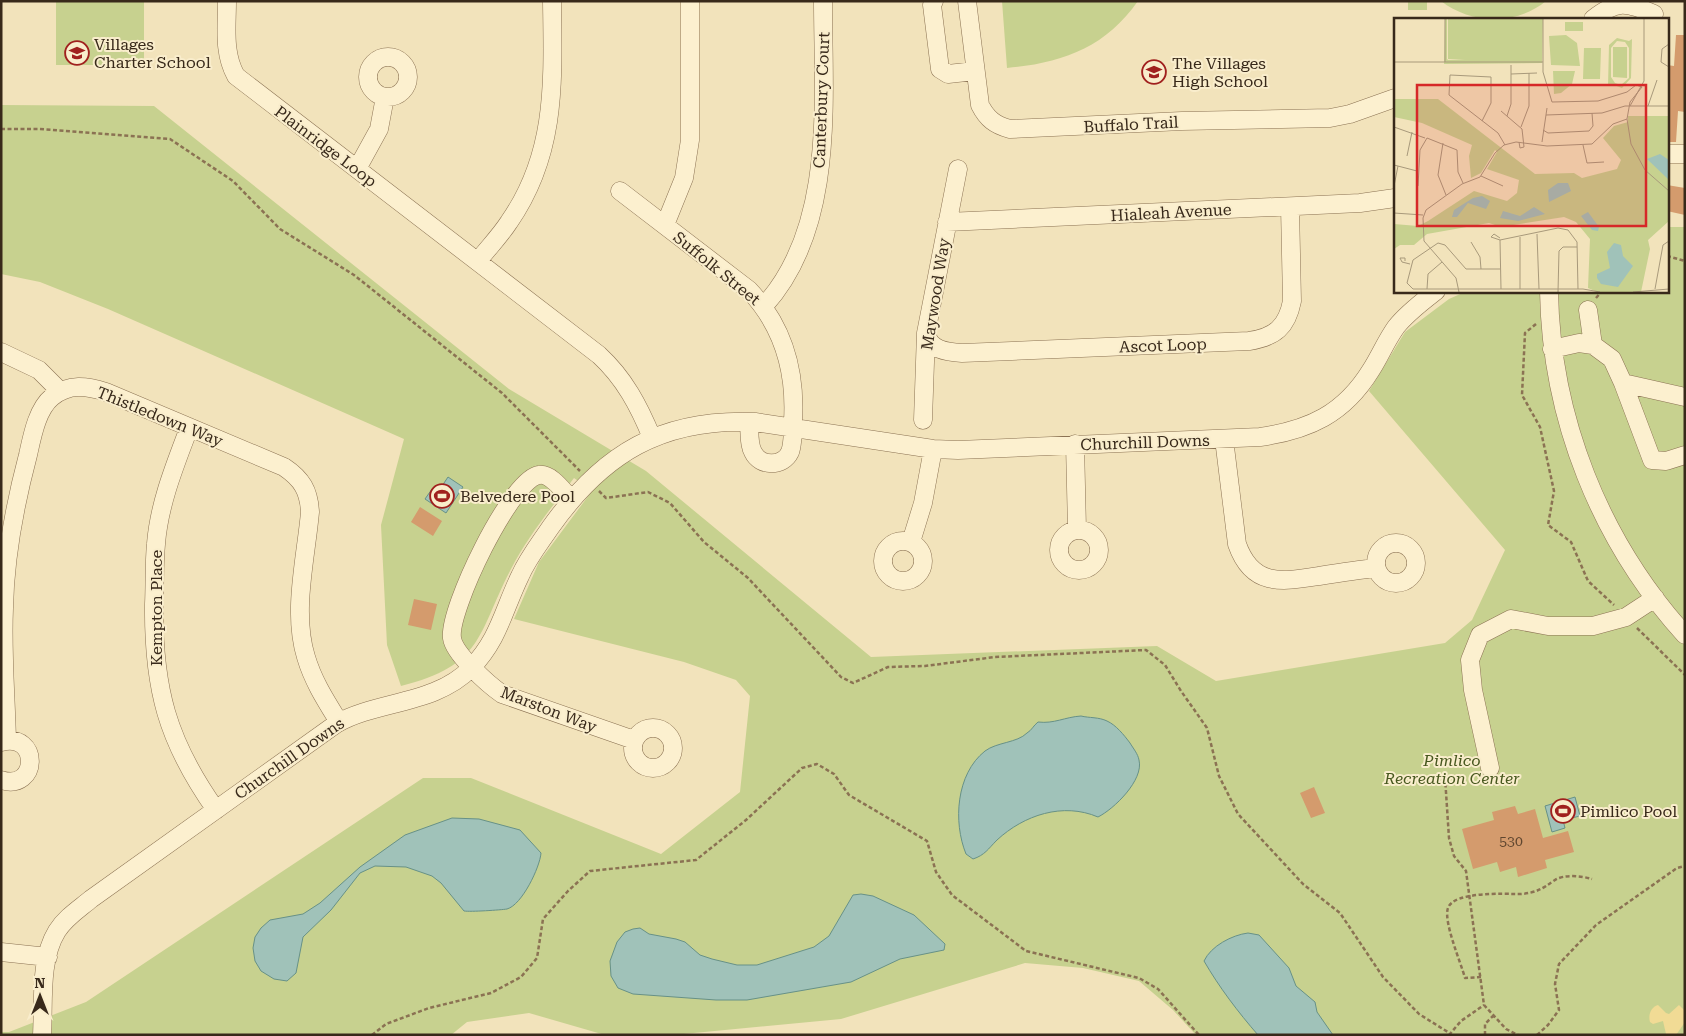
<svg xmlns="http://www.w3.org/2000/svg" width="1686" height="1036" viewBox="0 0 1686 1036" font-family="'Roboto Serif',serif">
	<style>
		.green { fill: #c7d18f }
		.sand { fill: #f1db95 }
		.water { fill: #a0c2b9; stroke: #679187 }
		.building { fill: #d49b6d }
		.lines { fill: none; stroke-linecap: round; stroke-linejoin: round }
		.minor-casing { stroke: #8b7253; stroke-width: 19 }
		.path { stroke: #8b7253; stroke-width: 2.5; stroke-dasharray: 4 2.5; stroke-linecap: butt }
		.minor { stroke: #fcf0cf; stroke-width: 18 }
		.labels { text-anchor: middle; stroke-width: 4; stroke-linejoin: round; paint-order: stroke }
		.number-label { font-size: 14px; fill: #5f462f }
		.poi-label { font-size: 16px; fill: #38291a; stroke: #f9edcc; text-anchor: start }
		.street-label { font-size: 16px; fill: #38291a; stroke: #f9edcc }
		.park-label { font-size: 16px; font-style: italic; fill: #47571e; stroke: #f9edcc }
		.inset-road { fill: none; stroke: #a8997b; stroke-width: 1 }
		.view { fill: #d62828; fill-opacity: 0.15; stroke: #d62828; stroke-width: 2.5 }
		.inset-edge { fill: none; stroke: #38291a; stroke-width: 2.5 }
	</style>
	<rect width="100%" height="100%" fill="#f2e3bb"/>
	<path class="green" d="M56 1H144V65H56Z
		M1002 1H1138C1105 48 1062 63 1007 68Z
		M1408 1H1427V10H1408Z
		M1441 1H1546C1516 26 1470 24 1441 1Z
		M1 105 154 106 509 389 646 471 871 657 1157 646 1216 681 1445 643 1472 620 1505 550 1369 391 1405 332 1449 299 1467 291H1667V227H1685V1035H1196L1173 1010 1139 981 1083 968 1025 963 841 1019 673 1035H605L529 1013 467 1022 451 1035H1V1032H9L86 1002 423 778H471L661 854 740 792 750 696 736 680 684 662 514 619 539 562 592 491 574 478C552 507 528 536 511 569 477 634 484 665 401 686L387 645 381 525 404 439 108 309 40 282 1 274Z"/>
	<path class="sand" d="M1658 1005 1666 1013 1669 1014 1679 1005 1685 1011V1022L1676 1035 1666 1034 1663 1021 1653 1024 1650 1022C1648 1015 1651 1007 1658 1005Z"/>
	<path class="water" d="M448 477 463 487 446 513 425 499 432 489 438 492Z
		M1081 716C1089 718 1099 717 1107 721 1116 725 1124 735 1130 743 1133 748 1138 754 1139 760 1144 780 1114 809 1098 817 1063 802 1024 815 997 840 988 849 985 855 973 859L966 854C953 822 956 774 985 751 997 742 1017 743 1027 733 1032 730 1033 726 1038 722 1054 724 1065 717 1081 716Z
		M1575 797 1580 816 1563 820 1565 828 1552 832 1545 806Z
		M452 818 479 819 520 830 541 853C540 867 522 905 507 909 501 910 470 912 464 911L441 883 432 876 406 867 375 866 360 873 331 910 303 937 296 973 287 981 274 979 261 971 255 961 253 948 255 937 261 928 270 920 303 914 320 903 360 867 405 835Z
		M861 894 873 896 914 915 945 944 944 950 900 959 851 982 747 1000H716L633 994 618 988 611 976 610 961 617 942 625 932 633 929 640 928 649 934 676 939 685 942 700 955 712 959 737 965H757L814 947 829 936 853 895Z
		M1248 933 1259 935 1289 968 1296 986 1315 1002 1317 1012 1333 1035H1258C1238 1012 1219 987 1204 961 1211 946 1232 935 1248 933Z"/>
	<path class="building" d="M1676 35H1685V112L1678 111 1676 142H1667V65L1674 66Z
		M1667 185 1685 188V215L1667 211Z
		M420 507 442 521 433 536 411 522Z
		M414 599 437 604 431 630 408 625Z
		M1314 787 1325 813 1311 818 1300 793Z
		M1515 806 1518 814 1535 809 1543 838 1568 831 1574 852 1545 860 1547 868 1518 877 1516 867 1500 872 1497 862 1473 869 1462 829 1494 820 1492 812Z"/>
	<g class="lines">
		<g class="minor-casing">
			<path id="minor" d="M227 1C227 27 223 53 236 76L599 355C624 378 639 406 652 438
				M934 1 932 5 940 69 948 74 975 71
				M967 1 980 105C987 119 995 125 1010 129L1182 121 1330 118 1350 114 1395 98
				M1593 19C1617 0 1626 2 1654 14
				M368 77a20 20 0 1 1 40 0a20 20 0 1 1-40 0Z
				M1667 154H1685
				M357 169 379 129 385 97
				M620 191 749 290C784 327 796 371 793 421 793 430 793 444 790 452 783 467 760 467 753 452 748 443 750 431 749 422
				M947 222 1360 203 1395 198
				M665 225 684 178 690 140V1
				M478 261C488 248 500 236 509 222 557 153 553 81 552 1
				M1549 291C1551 418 1600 541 1685 635
				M764 306C836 227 823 100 823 1
				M1588 310 1593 345
				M926 333C929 350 947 352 962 353L1249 341C1275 337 1287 327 1292 301L1290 207
				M1552 349 1579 343 1593 345 1612 359 1623 383 1652 460 1666 461 1685 455
				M1 352 39 370 60 391
				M1623 383 1685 397
				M923 420 926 333 958 169
				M189 428C175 465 159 504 156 544 154 564 155 584 154 604 153 688 167 741 216 810
				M1224 439 1237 544C1252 587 1281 582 1319 576 1338 573 1357 570 1376 568
				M1075 444 1077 529
				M571 499C564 492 551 473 539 475 511 479 448 610 452 638 454 654 489 685 502 694L634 740
				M1059 550a20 20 0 1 1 40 0a20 20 0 1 1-40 0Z
				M883 561a20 20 0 1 1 40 0a20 20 0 1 1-40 0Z
				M911 542 923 503 933 449
				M1376 563a20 20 0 1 1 40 0a20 20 0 1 1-40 0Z
				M633 748a20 20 0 1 1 40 0a20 20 0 1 1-40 0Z
				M7 741C6 697 2 652 4 608 5 557 15 504 28 455 32 437 37 409 52 397 69 383 87 386 106 392L284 467C302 479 309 491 310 512 306 558 292 612 306 657 313 681 326 701 339 722
				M1 742C40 731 39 792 1 780
				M1490 768 1473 690 1470 660 1480 635 1511 619 1548 626H1593L1626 617 1655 598
				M1 952 48 957
				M42 1035C44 1003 39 960 57 931 65 918 79 909 91 899L336 724C378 700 435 705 471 668 499 639 503 611 520 576 528 558 540 543 550 528 603 453 662 418 755 422L933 449 958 450 1260 437C1309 430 1344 414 1371 370 1380 356 1386 341 1396 327 1407 313 1422 302 1436 291"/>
		</g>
		<path class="path" d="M1 129H40L170 139 233 181 280 229 354 275 502 393 580 471
			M1667 256 1685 261
			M1596 298 1602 291
			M1536 324 1525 333 1522 395 1540 427 1554 491 1548 525 1571 542 1588 581 1614 605
			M599 491 606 498 648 492 670 503 704 542 748 578 841 677 853 683 888 667 925 666 995 657 1146 650 1165 665 1181 691 1207 728 1219 776 1238 814 1303 884 1340 913 1383 977 1419 1014 1451 1034
			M1637 628 1685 675
			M1445 777 1449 838 1454 856 1466 871 1484 1005 1506 1029 1518 1035
			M1481 977 1465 978C1461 963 1443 921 1448 908 1454 891 1505 894 1520 894 1536 893 1542 889 1555 880 1564 874 1582 876 1592 879
			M372 1035 386 1024 429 1008 491 993 521 977 537 958 543 919 568 891 590 871 696 860 746 820 802 768 817 764 834 774 849 795 927 841 936 872 952 895 1026 951 1139 978 1158 989 1199 1035
			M1449 1035 1461 1021 1484 1005
			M1485 1035V1024L1493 1016
			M1537 1035 1548 1025 1559 1010 1555 984 1559 964 1596 925 1677 868 1685 866"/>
		<use href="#minor" class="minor"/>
	</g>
	<defs>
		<g id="school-ring" transform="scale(1.25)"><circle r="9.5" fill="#f9edcc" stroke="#a0201e" stroke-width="1.5"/><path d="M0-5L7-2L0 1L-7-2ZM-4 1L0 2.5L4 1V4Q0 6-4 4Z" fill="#a0201e"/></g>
		<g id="stadium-ring" transform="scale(1.25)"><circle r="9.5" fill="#f9edcc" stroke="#a0201e" stroke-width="1.5"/><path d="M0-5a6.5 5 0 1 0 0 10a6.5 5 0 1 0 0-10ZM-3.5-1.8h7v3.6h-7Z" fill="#a0201e"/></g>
	</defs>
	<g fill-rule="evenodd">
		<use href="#school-ring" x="77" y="53"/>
		<use href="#school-ring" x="1154" y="72"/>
		<use href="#stadium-ring" x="442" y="496"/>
		<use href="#stadium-ring" x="1563" y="811"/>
	</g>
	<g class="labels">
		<g class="number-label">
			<text x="1511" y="846">530</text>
		</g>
		<g class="poi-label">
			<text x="94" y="50">Villages<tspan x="94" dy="18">Charter School</tspan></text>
			<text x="1172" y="69">The Villages<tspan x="1172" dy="18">High School</tspan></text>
			<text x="460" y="502">Belvedere Pool</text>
			<text x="1580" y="817">Pimlico Pool</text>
		</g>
		<g class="street-label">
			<text transform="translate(821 100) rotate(-88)" y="6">Canterbury Court</text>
			<text transform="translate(1131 124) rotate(-3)" y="6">Buffalo Trail</text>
			<text transform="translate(326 146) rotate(37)" y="6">Plainridge Loop</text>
			<text transform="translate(1171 212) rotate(-3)" y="6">Hialeah Avenue</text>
			<text transform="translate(717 268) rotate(39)" y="6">Suffolk Street</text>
			<text transform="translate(935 294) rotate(-81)" y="6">Maywood Way</text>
			<text transform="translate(1163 345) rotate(-2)" y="6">Ascot Loop</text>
			<text transform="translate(160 416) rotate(22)" y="6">Thistledown Way</text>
			<text transform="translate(1145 442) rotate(-2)" y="6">Churchill Downs</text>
			<text transform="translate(156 608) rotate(-90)" y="6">Kempton Place</text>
			<text transform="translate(549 709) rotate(21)" y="6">Marston Way</text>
			<text transform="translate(289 758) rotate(-35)" y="6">Churchill Downs</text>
		</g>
		<g class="park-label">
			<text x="1452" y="766">Pimlico<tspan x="1452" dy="18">Recreation Center</tspan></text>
		</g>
	</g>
	<g transform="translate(1394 18)">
		<rect width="275" height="275" fill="#f2e3bb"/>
		<path d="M51 1H53V41L54 42H71L54 41V1H149L148 45 50 46ZM171 4H189V13H171ZM172 17 183 25 186 48 157 47 155 18ZM223 20 235 23 238 21 237 60 228 70 217 66 214 68 215 27ZM223 23 231 24 235 30V60L227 67 221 65 217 59V30ZM219 29H233V60L219 59ZM190 30H207L206 61H189ZM159 53H181L178 66 167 75 160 76ZM0 81H44L141 156 180 155 188 160 223 151 227 142 209 120 220 108 234 104V98H275V203L254 222 256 231 247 274H203L194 270 196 221 182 204 170 199 107 209 95 205 33 216 20 227H6L0 231V206L24 208 34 203 80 173 113 183 123 175 125 162 93 151 103 134 101 132 87 155 77 160 75 138 78 127 28 105 0 99Z" fill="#c7d18f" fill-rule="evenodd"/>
		<path d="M266 136 275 142V162L253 141ZM164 165H174L177 173 155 184 154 172ZM88 178 96 183 92 191 74 185 63 199H58L60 192 79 180ZM140 189 151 196 124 203 106 200 109 193 126 198ZM194 194 205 209 204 213 198 212 187 198ZM220 225 227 227 229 238 239 248 224 269 207 266 203 260V256L216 250 213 234Z" fill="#a0c2b9"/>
		<path class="inset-road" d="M149 1V54L158 84 204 83 233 74 242 67 248 69M275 26 268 31 267 44 275 49M0 44H149M51 44V1M117 56 143 55M248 69 236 84 233 101 237 126 251 152 275 173M236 88 250 63V1M254 88 263 62M107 93 128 111 130 129 126 130 125 124M152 97 208 95 231 88H275M113 98 117 86V47M88 103 97 85V59L56 57 55 77 104 115 111 127M0 109 31 120M127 109 135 88V55M149 112 154 115 195 113 199 108 198 95M148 124 153 90M49 125 44 157 52 177M189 127 193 145 210 144M13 138 18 114M0 147 23 153M87 158 109 168M0 168 4 148M24 168 26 132 33 120 63 132 64 154 69 165M0 195 29 197M143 216 145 271M126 219V271M106 220 100 216 97 219 106 222 164 210 174 212 183 224 184 271M106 222 107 271M77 224 86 239 87 251M11 243V240H6L8 244 16 246M106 251H72L51 227 44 225 19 242 13 265 19 271H189L206 274M33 271 34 256 48 244M261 271 269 227 275 223M65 274 62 260 30 223 29 200 32 192 68 166 86 159 101 135 110 127 122 124 153 128 198 126 219 106 233 101M164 274 165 233 169 229H183M239 274 275 271"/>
		<path class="view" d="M23 67H252V208H23Z"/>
		<rect width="275" height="275" class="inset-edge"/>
	</g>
	<rect width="1686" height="1036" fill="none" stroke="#38291a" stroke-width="5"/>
	<g transform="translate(40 996)" stroke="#f9edcc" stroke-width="4" paint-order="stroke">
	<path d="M0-4L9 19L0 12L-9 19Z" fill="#38291a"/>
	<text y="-8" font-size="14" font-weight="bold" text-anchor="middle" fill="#38291a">N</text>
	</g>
</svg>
